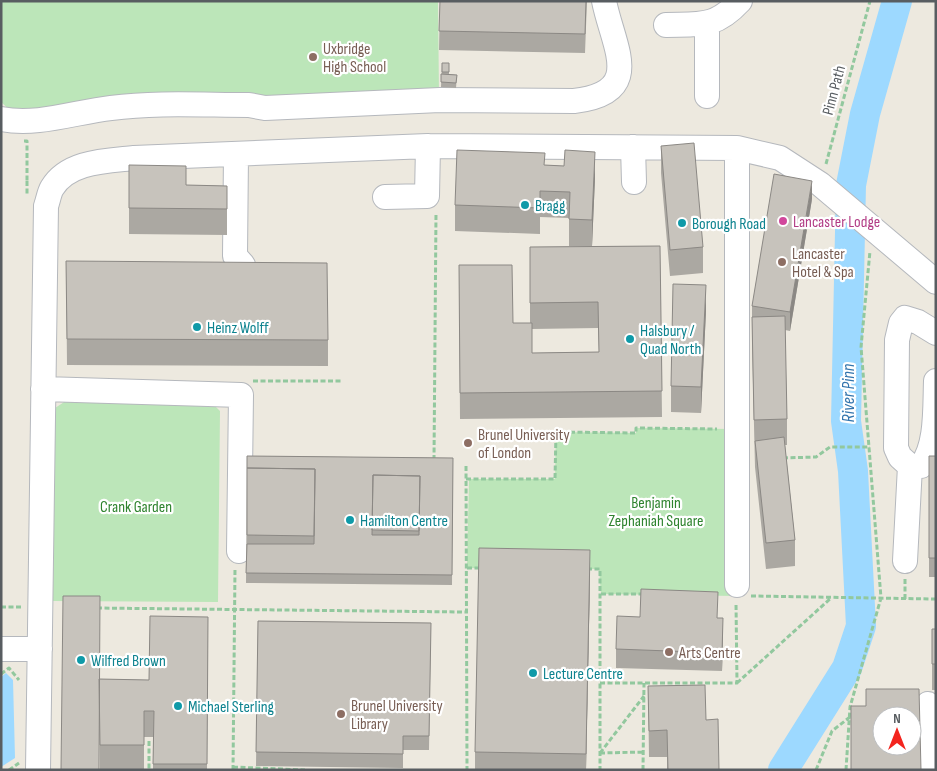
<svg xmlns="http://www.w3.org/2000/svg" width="937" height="771" viewBox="0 0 937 771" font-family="'Sofia Sans Condensed',sans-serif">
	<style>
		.green { fill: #bce6b9 }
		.water { fill: #9dd9ff }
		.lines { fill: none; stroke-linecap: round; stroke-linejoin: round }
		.river { stroke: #9dd9ff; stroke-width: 30 }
		.minor-casing { stroke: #b5b8bd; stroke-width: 26 }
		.path { stroke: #92c89e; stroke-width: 3; stroke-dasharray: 5 2.5; stroke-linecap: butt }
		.minor { stroke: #fff; stroke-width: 24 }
		.wall { fill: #aba8a2; fill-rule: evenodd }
		.shaded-wall { fill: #8b8884 }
		.building { fill: #c7c3bc; stroke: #8b8884; fill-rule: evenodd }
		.education-dot { fill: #8d6e63; stroke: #fff; stroke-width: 2 }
		.culture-dot { fill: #0f9aa8; stroke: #fff; stroke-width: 2 }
		.hotel-dot { fill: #d1479c; stroke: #fff; stroke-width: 2 }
		.labels { text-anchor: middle; stroke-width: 4.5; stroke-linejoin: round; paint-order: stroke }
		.education-label { font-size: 16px; fill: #785e54; stroke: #fff; text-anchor: start }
		.street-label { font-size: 16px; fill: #585d61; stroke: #fff }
		.culture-label { font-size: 16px; fill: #0d838f; stroke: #fff; text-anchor: start }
		.hotel-label { font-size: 16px; fill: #b23c85; stroke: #fff; text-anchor: start }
		.park-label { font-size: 16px; fill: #2e832e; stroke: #fff }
		.water-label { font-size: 18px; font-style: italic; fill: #3375ad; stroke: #fff }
	</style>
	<rect width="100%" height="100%" fill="#ede9df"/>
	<path class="green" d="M1 1H438L439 95 12 112 1 102Z
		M78 393 210 401 220 411 218 602 53 601 55 408Z
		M636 428 735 429 736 596 601 594 599 569 467 568 469 479H555L556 432 636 433Z"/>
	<path class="water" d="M6 673 13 680 15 758 1 767V677Z"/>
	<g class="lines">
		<path class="river" d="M783 770 847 668 861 626 853 471 846 421 851 185 865 114 897 1"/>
		<g class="minor-casing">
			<path id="minor" d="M707 24V96
				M666 25C700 24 715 28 740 1
				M1 119C38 126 75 112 111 108 156 102 203 105 249 105L265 108 440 100 574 101C646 93 613 47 604 1
				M633 147 634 182
				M737 148V585
				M236 154 235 256 243 265
				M385 197 427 196 428 146
				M936 333 918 322 905 318 901 323 897 340 896 448 900 457 910 466H921C937 446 935 409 936 381
				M43 389 241 395 239 551
				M905 561 910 466
				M1 649H40
				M928 704 931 770
				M38 770 46 206C48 201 49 193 52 188 68 161 106 161 134 158L428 146 737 148 780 158 820 184 936 282"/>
		</g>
		<path class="path" d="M24 141H27V181
			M826 164 870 1
			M27 181V196
			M253 381H343
			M783 458 816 457 830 447H870
			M434 460 436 213
			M466 466 467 770
			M466 479H555L556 432 636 433V428L717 429
			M467 568H481
			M587 569H600V770
			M905 579V599
			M601 594H643
			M751 596 936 599
			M1 607H21
			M97 608 466 612
			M1 674 9 668 19 680
			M600 683H737L736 603
			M737 683 831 598
			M149 741V770
			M600 753 644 696
			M600 753 644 752
			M233 767 305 770
			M9 770 19 763
			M233 770 235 568
			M643 770 644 683
			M816 770 832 731 850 717
			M846 770 850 707 881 598 861 347 870 251"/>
		<use href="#minor" class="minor"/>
	</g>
	<path class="wall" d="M440 1H587L585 53 439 50Z
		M442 63H449V74L457 75 456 88 441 87Z
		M661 146 703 247V273L670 276 661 173Z
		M545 165 564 166 595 178 592 246H569V218L540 217V234L455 231V205Z
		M186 185 227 186V235L129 234V208Z
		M812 199 790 331 785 330 787 419V445H785L795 540V566L766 569 755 467 752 343V306Z
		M660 246 662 417 460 419 459 265 513 323H530V247ZM598 328 599 352 532 353V329Z
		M66 261 328 340V366L67 365Z
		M706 311 701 413 671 412V386Z
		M247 456 453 458 452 585 246 583Z
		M929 456H936V577H929Z
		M590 576 586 770H475V752Z
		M208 617 207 770H153V737H144V770H100V679L149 680Z
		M640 617 717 618 723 637 722 671 616 668V649Z
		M258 621 431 623 429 750H403V768L256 766Z
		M932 629H936V690H932Z
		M648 686 706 720 719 770H667V757H649Z"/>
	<path class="shaded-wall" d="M595 152V178L592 246V220Z
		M812 181V199L790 331V312Z
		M706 285V311L701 413V387Z
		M590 550V576L586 770V754Z
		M723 618V637L722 671V653Z"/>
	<path class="building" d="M440 1H586L585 34 439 31Z
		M442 63H449V72H442Z
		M441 74 457 75 456 83 441 82Z
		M694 143 703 247 670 250 661 146Z
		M457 150 545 153 544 165 564 166 565 150 595 152 592 220 569 219 570 192 540 191V208L455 205Z
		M129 165 186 166V185L227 186V209L129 208Z
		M774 174 812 181 790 312 752 306Z
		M660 246 662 391 460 393 459 265H512L513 323H532V353L599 352 598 302 530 303V247Z
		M66 261 327 263 328 340 67 339Z
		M673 284 706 285 701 387 671 386Z
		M785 316 787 419 754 420 752 317Z
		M784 437 795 540 766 543 755 441Z
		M247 456 453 458 452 575 246 573 247 544H314L315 478V469L247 468ZM373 475 420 476 419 535H372Z
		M929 456H936V558H929Z
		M247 468 315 469 314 536 247 535Z
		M373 475 420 476 419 531 372 530Z
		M479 548 590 550 586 754 475 752Z
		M641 589 718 592 717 618H723L722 653 616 649 617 616 640 617Z
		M63 596H100L99 770H61Z
		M150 616 208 617 207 764H153L154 711H144V745H100L99 679 149 680Z
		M258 621 431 623 429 736H403V754L256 752Z
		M932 629H936V664H932Z
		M705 685 706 720 718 719 719 770H668L667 730 649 731 648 686Z
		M866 689H919L921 770H851V706H866ZM882 716H912V746H882Z"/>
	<g class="education-dot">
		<circle cx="313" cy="57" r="5"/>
		<circle cx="782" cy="262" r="5"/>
		<circle cx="468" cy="443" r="5"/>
		<circle cx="669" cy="652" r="5"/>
		<circle cx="341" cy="714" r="5"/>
	</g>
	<g class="culture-dot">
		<circle cx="525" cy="205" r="5"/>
		<circle cx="682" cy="223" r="5"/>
		<circle cx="197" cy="327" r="5"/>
		<circle cx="630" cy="339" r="5"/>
		<circle cx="350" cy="520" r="5"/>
		<circle cx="81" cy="660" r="5"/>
		<circle cx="533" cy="673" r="5"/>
		<circle cx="178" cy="706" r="5"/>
	</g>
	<circle class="hotel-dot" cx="783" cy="221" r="5"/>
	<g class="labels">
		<g class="education-label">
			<text x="323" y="54">Uxbridge<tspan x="323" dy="18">High School</tspan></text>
			<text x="792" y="259">Lancaster<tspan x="792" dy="18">Hotel &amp; Spa</tspan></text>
			<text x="478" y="440">Brunel University<tspan x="478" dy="18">of London</tspan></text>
			<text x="679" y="658">Arts Centre</text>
			<text x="351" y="711">Brunel University<tspan x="351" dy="18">Library</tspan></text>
		</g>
		<g class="street-label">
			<text transform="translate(833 90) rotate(-75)" y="6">Pinn Path</text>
		</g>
		<g class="culture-label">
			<text x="535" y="211">Bragg</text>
			<text x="692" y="229">Borough Road</text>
			<text x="207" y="333">Heinz Wolff</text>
			<text x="640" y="336">Halsbury /<tspan x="640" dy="18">Quad North</tspan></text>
			<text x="360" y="526">Hamilton Centre</text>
			<text x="91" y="666">Wilfred Brown</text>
			<text x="543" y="679">Lecture Centre</text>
			<text x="188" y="712">Michael Sterling</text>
		</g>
		<g class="hotel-label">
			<text x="793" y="227">Lancaster Lodge</text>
		</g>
		<g class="park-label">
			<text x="656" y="508">Benjamin<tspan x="656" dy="18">Zephaniah Square</tspan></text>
			<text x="136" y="512">Crank Garden</text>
		</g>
		<g class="water-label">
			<text transform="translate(848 393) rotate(-90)" y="6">River Pinn</text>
		</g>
	</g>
	<rect width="937" height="771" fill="none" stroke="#585d61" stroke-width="5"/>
	<g transform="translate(897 731)"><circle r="24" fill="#ffffff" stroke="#bcbec0"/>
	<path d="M0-4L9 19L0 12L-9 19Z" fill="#f3241e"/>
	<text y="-8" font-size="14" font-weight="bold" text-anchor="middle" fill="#585d61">N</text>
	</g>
</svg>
